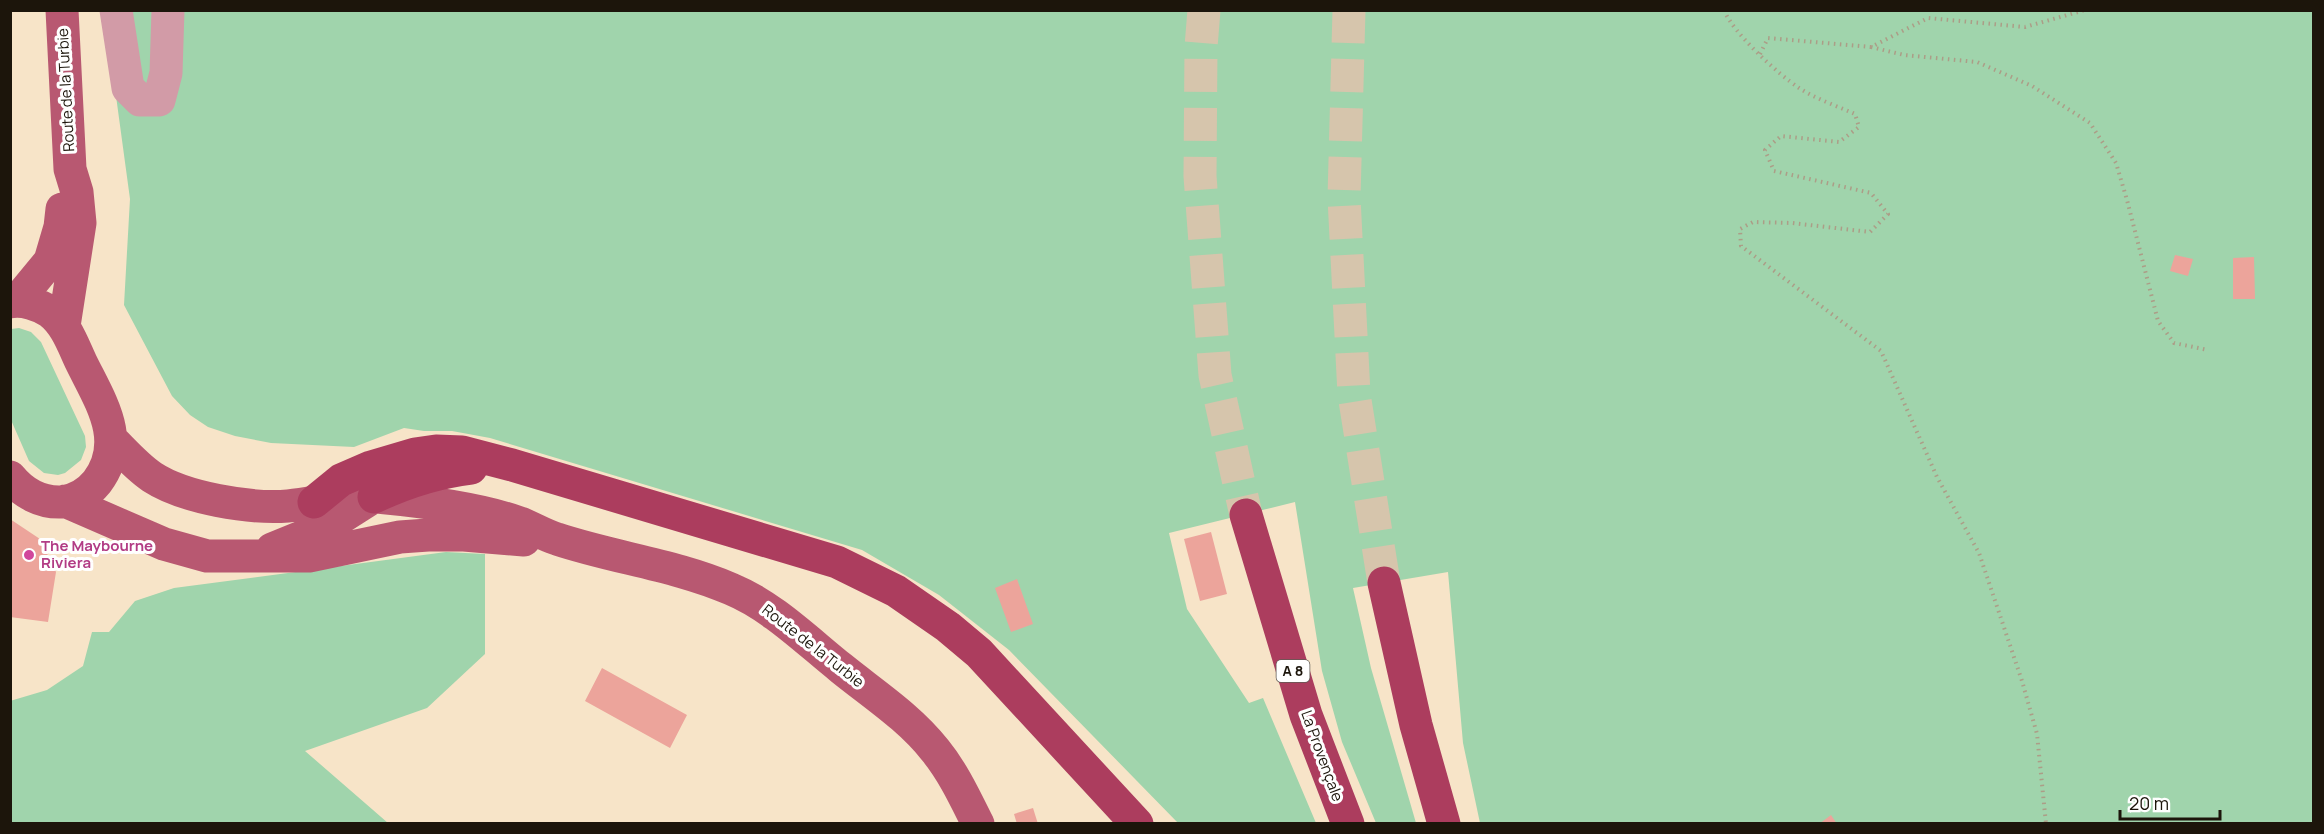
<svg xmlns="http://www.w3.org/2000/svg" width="2324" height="834" viewBox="0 0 2324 834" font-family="Manrope,sans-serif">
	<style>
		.green { fill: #a0d4ac }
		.building { fill: #eca49b }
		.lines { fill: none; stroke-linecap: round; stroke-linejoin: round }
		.highway-tunnel { stroke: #d6c5ac; stroke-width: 33; stroke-dasharray: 33 16; stroke-linecap: butt }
		.path { stroke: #ac9d87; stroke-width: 4; stroke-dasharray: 1.5 4.5; stroke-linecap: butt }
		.minor { stroke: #d29ba7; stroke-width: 33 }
		.major { stroke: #b85871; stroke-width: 33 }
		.highway { stroke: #ac3d5e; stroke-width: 33 }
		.hotel-dot { fill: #d1479c; stroke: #fff; stroke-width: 2 }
		.labels { text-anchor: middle; stroke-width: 6; stroke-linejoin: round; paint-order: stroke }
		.shield { fill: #fff; stroke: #605b54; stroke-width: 1.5 }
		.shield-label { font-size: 14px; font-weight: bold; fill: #1c150b }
		.street-label { font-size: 15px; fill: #1c150b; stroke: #fff }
		.hotel-label { font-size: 15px; font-weight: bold; fill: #b23c85; stroke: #fff; text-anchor: start }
	</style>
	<rect width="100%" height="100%" fill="#f7e4c8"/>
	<path class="green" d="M101 11H2313V823H1480L1463 743 1448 572 1353 588 1371 668 1416 823H1376L1342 742 1322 671 1295 502 1169 533 1187 609 1249 703 1263 698 1316 823H1178L1009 650 939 595 862 550 490 438 452 431H424L404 428 354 447 271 443 235 436 208 427 190 415 172 396 124 305 130 199 105 15Z
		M19 328 31 332 41 342 85 436 86 447 81 460 65 473 58 475 44 473 29 461 11 420V329Z
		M446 552 485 554V654L427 708 305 751 388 823H11L10 701 47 690 83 666 92 632H109L135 601 174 588Z"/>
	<path class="building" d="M2175 255 2193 259 2188 276 2170 271Z
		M2254 257 2255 299H2233V258Z
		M10 519 40 539 56 572 48 622 10 617Z
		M1211 532 1227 594 1200 601 1184 539Z
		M1017 579 1033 624 1011 632 995 588Z
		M602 668 687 715 670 748 585 701Z
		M1033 808 1038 824H1017L1014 814Z
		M1831 815 1837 824H1819Z"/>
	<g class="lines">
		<path class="highway-tunnel" d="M1204 10 1201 47 1200 176 1215 375 1246 515
			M1349 10 1344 198 1354 394 1384 583"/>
		<path class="path" d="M1724 10C1733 33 1778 74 1799 88 1816 99 1837 106 1855 114L1859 127 1839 142 1781 136 1765 150 1774 171 1871 193 1888 214 1870 232 1792 223 1753 222 1740 229 1741 246 1881 351 1937 477 1979 553 2022 681 2037 734 2046 824
			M1871 47 1904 55 1977 62 2032 86 2090 123 2116 163 2127 200 2158 321 2174 343 2208 350
			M1760 54 1768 38 1871 47 1928 18 2025 27 2085 10"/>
		<path class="minor" d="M116 10 128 88 140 100H159L166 73 168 10"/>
		<path class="major" d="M62 10 70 169 77 192 80 223 64 326
			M17 301 50 261 60 227 62 209
			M10 302C22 299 40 305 50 312 66 324 73 345 81 362 100 401 128 441 97 482 88 493 77 500 62 502 41 503 23 493 10 477
			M111 439C124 452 137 467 152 477 184 498 250 509 288 506 318 503 347 494 377 497 420 501 481 509 520 523 533 528 544 535 557 539 614 558 676 565 731 589 772 606 806 640 841 668 873 694 909 717 935 750 953 772 965 798 978 824
			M65 501 164 544 207 556H309L400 537 428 535H464L524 540
			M272 549 326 527 370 499"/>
		<path class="highway" d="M374 497C406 482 436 472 471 468
			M314 502 341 480 371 467 415 454 436 451 462 452 512 465 837 562 896 591 948 627 979 653 1137 824
			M1246 515 1306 715 1348 824
			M1384 583 1416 725 1444 824"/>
	</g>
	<circle class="hotel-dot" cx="29" cy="555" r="6"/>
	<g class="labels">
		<rect class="shield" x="1276.5" y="660" width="33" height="22" rx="4.5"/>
		<g class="shield-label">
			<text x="1293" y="676">A 8</text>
		</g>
		<g class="street-label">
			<text transform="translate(66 90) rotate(-93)" y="5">Route de la Turbie</text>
			<text transform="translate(813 646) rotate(38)" y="5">Route de la Turbie</text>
			<text transform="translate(1322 756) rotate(70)" y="5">La Provençale</text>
		</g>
		<g class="hotel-label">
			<text x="41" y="551">The Maybourne<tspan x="41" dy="17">Riviera</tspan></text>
		</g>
	</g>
	<rect width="2324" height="834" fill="none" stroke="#1c150b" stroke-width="24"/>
	<path d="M2120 810v9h100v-9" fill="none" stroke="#1c150b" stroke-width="3"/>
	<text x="2129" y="810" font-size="18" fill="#1c150b" stroke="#ffffff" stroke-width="4.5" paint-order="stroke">20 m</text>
</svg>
